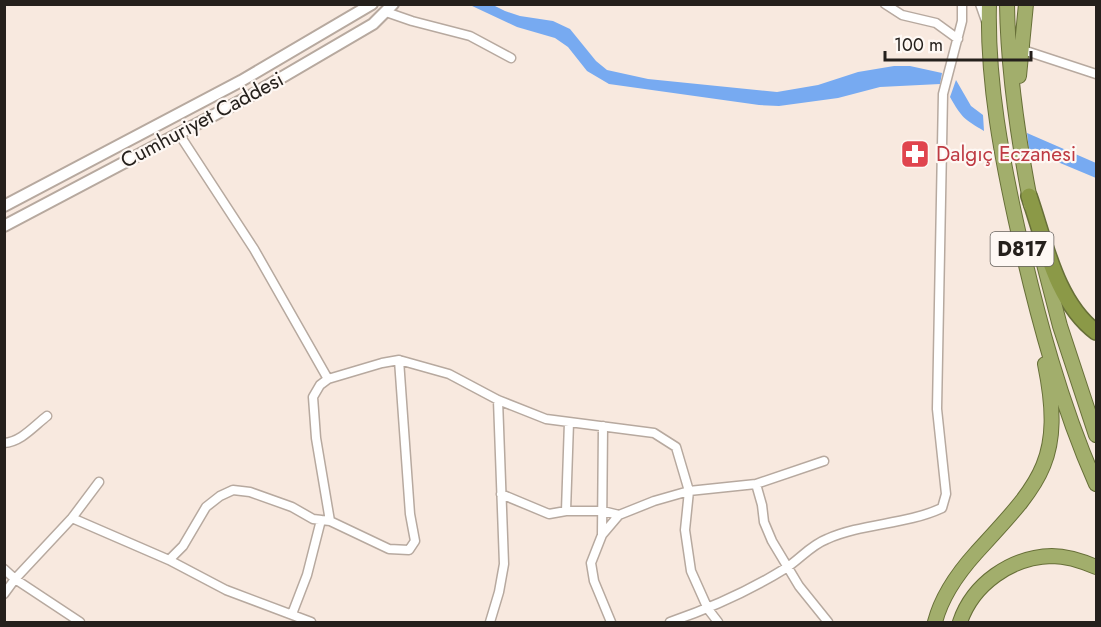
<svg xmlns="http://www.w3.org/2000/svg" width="1101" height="627" viewBox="0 0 1101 627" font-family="Jost,sans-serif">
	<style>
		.water { fill: #77aaf1 }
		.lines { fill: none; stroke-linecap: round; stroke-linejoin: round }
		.minor-casing { stroke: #b7a99f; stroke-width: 11 }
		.tertiary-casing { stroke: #b7a99f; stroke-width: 14 }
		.trunk-casing { stroke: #676f38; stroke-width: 16 }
		.motorway-casing { stroke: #676f38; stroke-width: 18 }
		.minor { stroke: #fff; stroke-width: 8 }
		.tertiary { stroke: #fff; stroke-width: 10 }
		.trunk { stroke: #a2ae6c; stroke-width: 14 }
		.motorway { stroke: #8b9947; stroke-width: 15 }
		.labels { text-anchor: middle; stroke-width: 4.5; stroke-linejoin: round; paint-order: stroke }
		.shield { fill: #fef8f4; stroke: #66615d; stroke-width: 1.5 }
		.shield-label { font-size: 20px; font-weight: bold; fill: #25201c }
		.street-label { font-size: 21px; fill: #25201c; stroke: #fef8f4 }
		.health-label { font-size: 21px; fill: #be3a42; stroke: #fef8f4; text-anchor: start }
	</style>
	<rect width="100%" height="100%" fill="#f8e9df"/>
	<path class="water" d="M470 5H493L505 11 520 16 553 21 570 29 596 61 607 70 648 79 777 92 818 85 858 72 894 66H910L942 73 940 84 880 87 838 98 779 106 759 105 609 84 587 71 568 47 555 38 517 27Z
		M956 80 971 106 983 115 984 131C964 119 962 118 950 97Z
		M1027 133 1096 163V178L1029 150Z"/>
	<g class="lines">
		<g class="minor-casing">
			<path id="minor" d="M885 4 902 15 936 23 958 39
				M980 4 987 24
				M386 12 412 21 470 36 511 58
				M1020 49 1096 74
				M179 134 254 249 328 379
				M4 443C21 442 34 426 47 416
				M756 484 762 505 764 522 772 541 799 586 828 622
				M501 494 549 514 566 511H603L619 515
				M566 511 569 422
				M72 518 169 560 183 546 206 507 220 496 233 490 250 492 292 507 313 519 330 521 389 549 409 550 415 541 410 514 399 360
				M330 521 316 438 313 397 320 385 328 379 382 363 399 360 449 374 498 400 546 419 654 433 676 447 689 491 685 530 691 571 708 609 718 622
				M602 535 603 426
				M169 560 226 590 311 622
				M4 569 15 579 80 622
				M4 594 15 579 72 518 99 482
				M292 614 307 575 321 520
				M490 622 499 592 504 564 498 400
				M611 622 594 581 591 563 602 535 619 515 654 501 689 491 756 484 824 461
				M670 622C711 608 749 591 786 568 800 559 811 545 827 539 863 523 905 525 942 508L946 494 937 409 943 94 962 21V4"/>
		</g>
		<g class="tertiary-casing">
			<path id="tertiary" d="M4 206 241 81 372 4
				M4 226 250 96 373 24 393 4"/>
		</g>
		<g class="trunk-casing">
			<path id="trunk" d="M989 4C987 82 1002 160 1019 235 1038 319 1061 405 1096 484
				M1007 4C1008 72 1018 139 1031 205
				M1019 76 1026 4
				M1039 245 1060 326 1096 435
				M935 622C942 595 958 573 976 553 1039 484 1065 462 1045 364
				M960 622C973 584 1011 557 1052 556 1068 556 1082 561 1096 567"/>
		</g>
		<g class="motorway-casing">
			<path id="motorway" d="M1029 196C1045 242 1056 302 1096 332"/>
		</g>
		<use href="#minor" class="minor"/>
		<use href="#tertiary" class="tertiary"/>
		<use href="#trunk" class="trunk"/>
		<use href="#motorway" class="motorway"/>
	</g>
	<defs>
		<g id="pharmacy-square" transform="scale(1.5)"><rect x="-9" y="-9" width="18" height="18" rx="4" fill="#e0444e" stroke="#fef8f4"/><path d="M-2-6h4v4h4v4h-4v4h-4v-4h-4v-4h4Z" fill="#fff"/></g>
	</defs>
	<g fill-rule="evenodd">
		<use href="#pharmacy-square" x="915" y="154"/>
	</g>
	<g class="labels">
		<rect class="shield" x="990.5" y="232" width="63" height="34" rx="4.5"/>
		<g class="shield-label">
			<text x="1022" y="256">D817</text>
		</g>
		<g class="street-label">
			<text transform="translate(202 120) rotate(-28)" y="7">Cumhuriyet Caddesi</text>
		</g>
		<g class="health-label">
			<text x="936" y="161">Dalgıç Eczanesi</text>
		</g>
	</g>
	<rect width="1101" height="627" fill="none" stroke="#25201c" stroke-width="12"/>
	<path d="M885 51v9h146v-9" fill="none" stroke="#25201c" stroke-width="3"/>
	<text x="894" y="51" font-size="18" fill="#25201c" stroke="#fef8f4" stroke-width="4.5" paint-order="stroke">100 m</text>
</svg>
